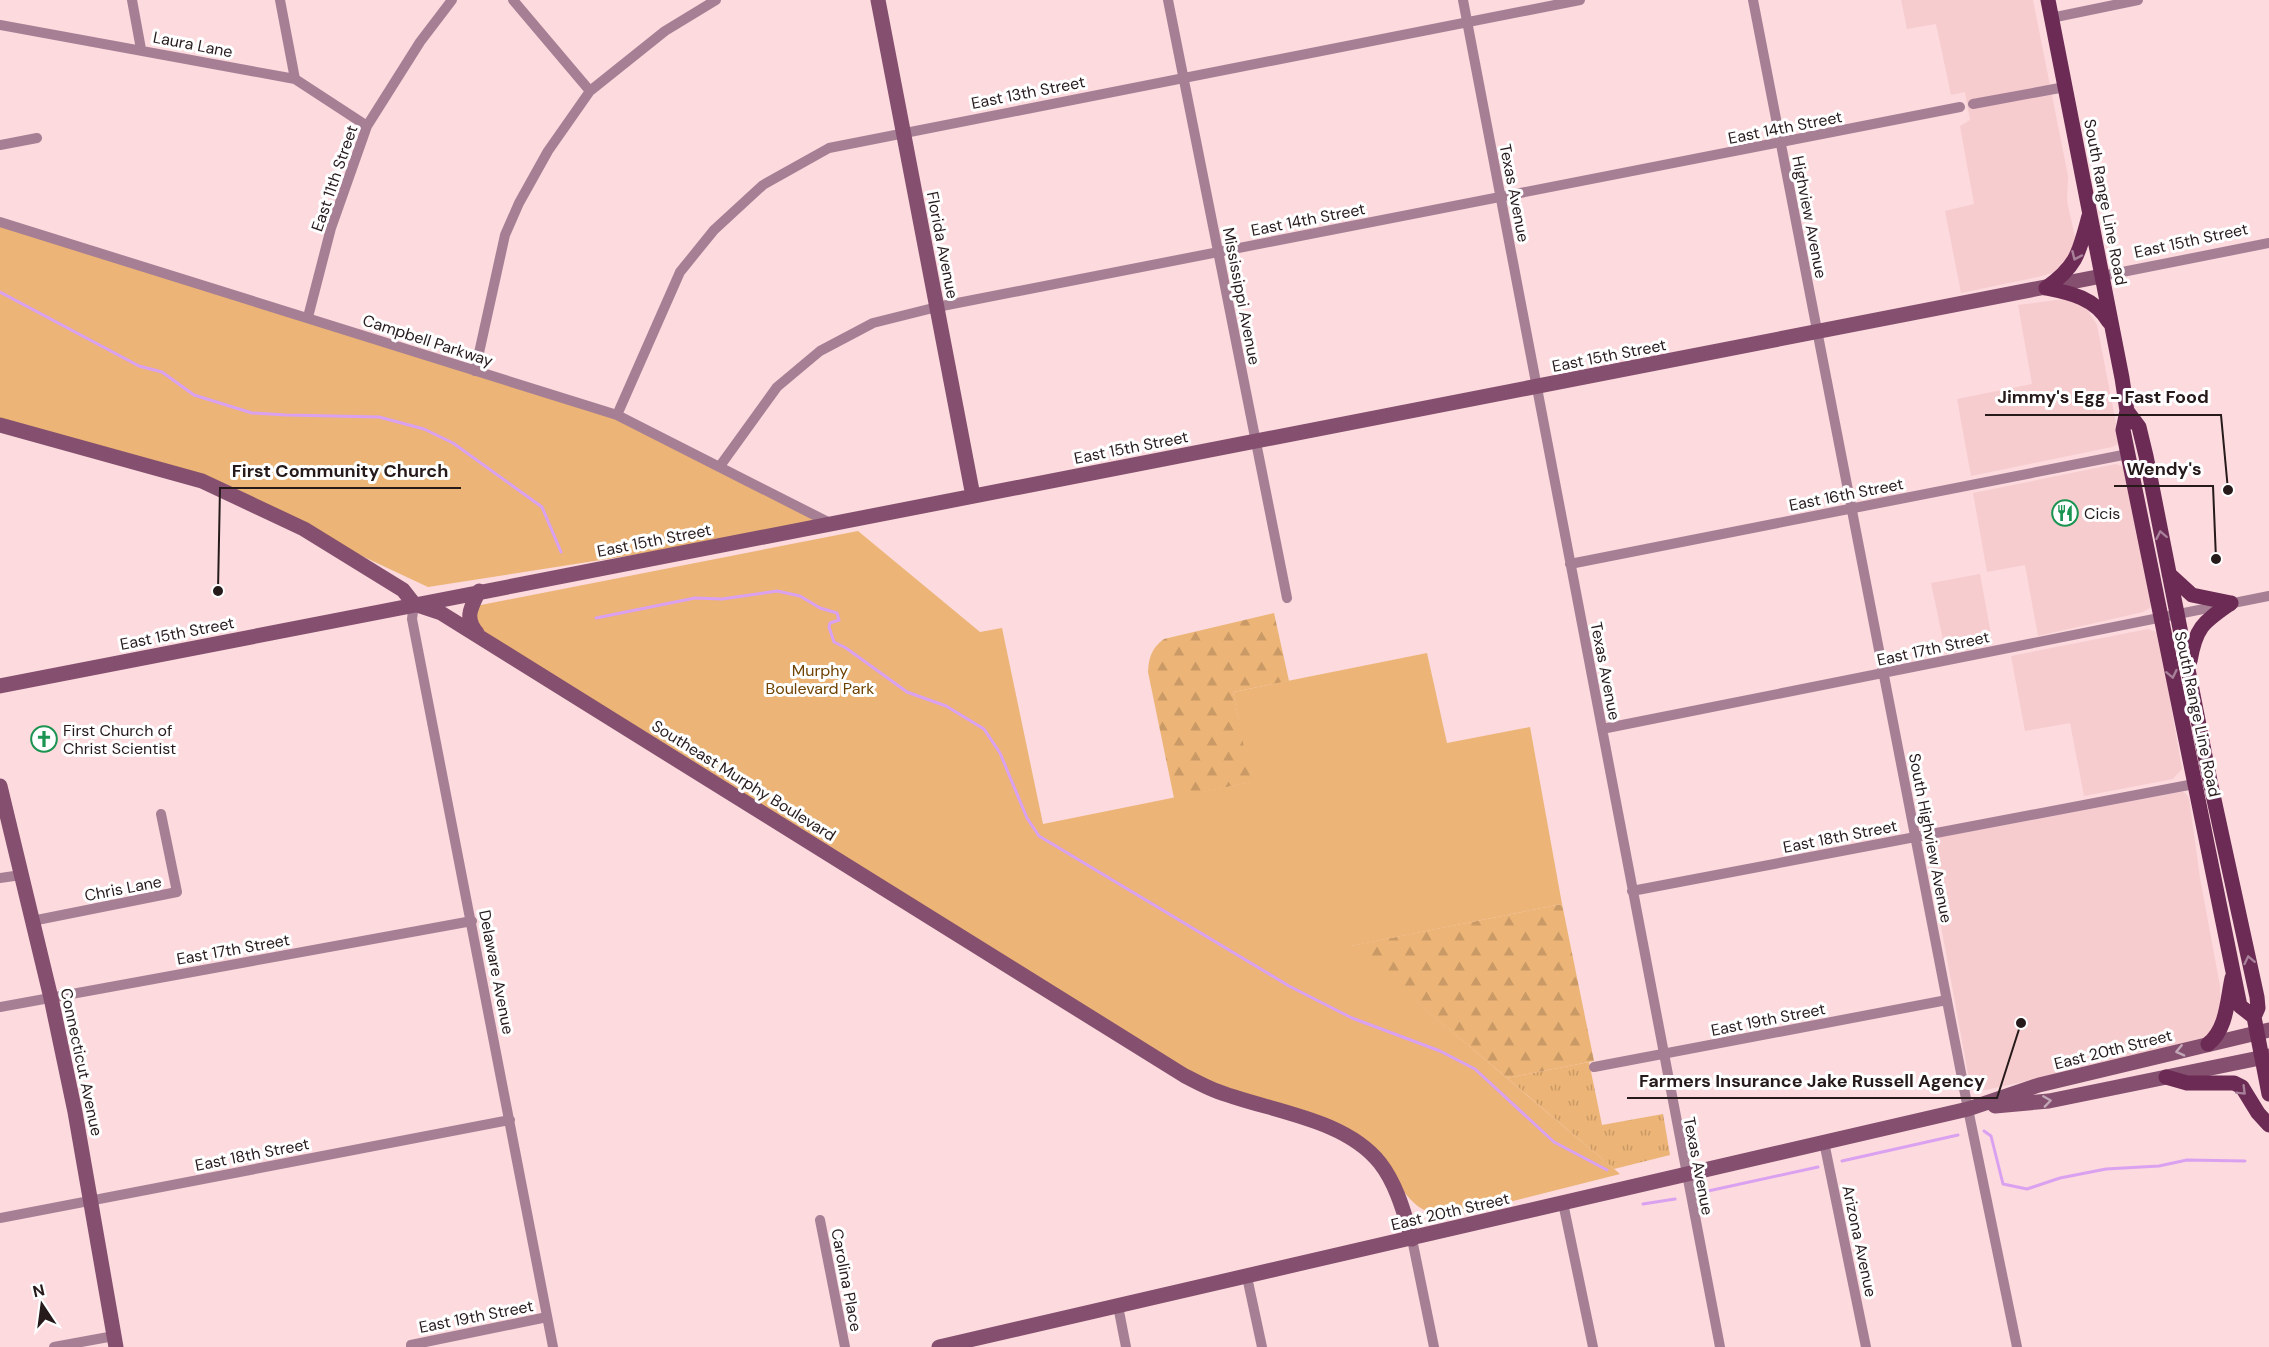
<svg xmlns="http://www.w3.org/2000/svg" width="2269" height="1347" viewBox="0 0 2269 1347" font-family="'DM Sans',sans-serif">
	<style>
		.built { fill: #f6cccf }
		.grass { fill: url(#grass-tufts) }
		.forest { fill: url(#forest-firs) }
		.green { fill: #ecb476 }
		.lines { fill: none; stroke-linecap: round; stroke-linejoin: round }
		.stream { stroke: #daa1f1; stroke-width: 3 }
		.street { stroke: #a67f95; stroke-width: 10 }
		.secondary { stroke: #854f6f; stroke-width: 15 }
		.primary { stroke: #6c2b55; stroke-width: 15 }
		.oneway { stroke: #a78099 }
		.oneway2 { stroke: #c2a7b7 }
		.labels { text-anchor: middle; stroke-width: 6; stroke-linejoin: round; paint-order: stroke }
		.street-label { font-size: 16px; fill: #261a1b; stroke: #fff }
		.poi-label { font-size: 16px; fill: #261a1b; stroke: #fff; text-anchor: start }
		.park-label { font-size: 16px; fill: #6e4200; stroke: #fff }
		.leader { fill: none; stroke: #261a1b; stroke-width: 2 }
		.callout-dot { fill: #261a1b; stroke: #fff; stroke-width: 2 }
		.callout-label { font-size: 18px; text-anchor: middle; font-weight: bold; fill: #261a1b; stroke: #fff; stroke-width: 6; stroke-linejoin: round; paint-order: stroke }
	</style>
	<defs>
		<pattern id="grass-tufts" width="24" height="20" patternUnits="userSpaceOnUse" patternTransform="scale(1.5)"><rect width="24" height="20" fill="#ecb476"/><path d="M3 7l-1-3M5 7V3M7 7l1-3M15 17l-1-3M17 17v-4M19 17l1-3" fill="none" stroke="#ca9a66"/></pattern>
		<pattern id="forest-firs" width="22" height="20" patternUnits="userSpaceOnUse" patternTransform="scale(1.5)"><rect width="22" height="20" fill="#ecb476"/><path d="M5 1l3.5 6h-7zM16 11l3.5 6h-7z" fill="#ca9a66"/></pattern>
	</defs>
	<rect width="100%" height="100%" fill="#fcdadd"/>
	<path class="built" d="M1901 0H2033L2068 176 2067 201 2075 237 2071 256 2058 271 2042 276 1961 293 1945 211 1974 204 1960 126 1970 120 1965 92 1951 95 1936 24 1907 29Z
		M2064 299 2085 306 2097 325 2119 439 2118 444 2112 447 1971 476 1957 399 2032 384 2018 305Z
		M2116 464 2125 468 2151 601 2150 608 2143 612 2038 636 2025 565 1987 572 1973 493Z
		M1980 574 1993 645 1946 654 1931 583Z
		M2148 629 2157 632 2159 637 2182 769 2173 779 2084 796 2070 723 2025 731 2011 656Z
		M2180 792H2184L2189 798 2200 878 2220 986 2221 1020 2209 1037 2116 1062 1976 1092 1970 1085 1926 843 1931 839Z"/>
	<path class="grass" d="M1589 1062 1602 1125 1663 1114 1670 1155 1614 1169 1507 1078Z"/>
	<path class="forest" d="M1274 613 1289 681 1233 692 1252 782 1174 798 1148 672C1149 656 1152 648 1164 639Z
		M1562 904 1594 1061 1507 1078 1350 946Z"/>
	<path class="green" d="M0 222 617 415 832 524 428 587 202 481 0 425Z
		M858 531 980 632 1002 628 1043 824 1251 782 1233 692 1427 653 1447 743 1530 727 1562 904 1351 946 1620 1174 1454 1216C1407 1217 1402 1182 1376 1152L1207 1082 478 628 475 608 481 605Z"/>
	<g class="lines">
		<path class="stream" d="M0 292 139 366 162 372 194 395 252 413 286 415 379 417 424 429 453 443 542 507 561 552
			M596 618 695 598 722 599 777 591 800 596 820 608 837 613 839 620 830 623 829 627 834 642 846 648 907 692 946 706 984 729 1000 753 1027 818 1039 836 1289 986 1352 1018 1440 1051 1475 1069 1554 1142 1607 1170
			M1984 1131 1991 1136 2003 1184 2027 1189 2060 1178 2106 1169 2159 1166 2187 1160 2245 1161
			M1842 1161 1958 1135
			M1699 1193 1818 1167
			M1643 1204 1675 1199"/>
		<path class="street" d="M132 0 141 49
			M280 0 295 79
			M513 0 590 91
			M1168 0 1287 598
			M1463 0 1720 1347
			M1753 0 1968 1109 2017 1347
			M2051 18 2138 0
			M0 25 295 79 367 126
			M1973 104 2065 87
			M0 145 37 138
			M0 222 617 415 832 524
			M2102 276 2269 243
			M308 317 331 228 367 126 420 42 452 0
			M475 371 505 235 519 203 548 151 590 91 665 31 716 0
			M617 415 680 272 714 230 763 185 829 148 1580 0
			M720 466 777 387 820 351 873 323 937 307 1960 107
			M1570 564 2128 454
			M414 604 412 619 553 1347
			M1602 729 2269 596
			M0 878 21 875
			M1632 891 2194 784
			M32 921 177 892 161 814
			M0 1007 472 921
			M1594 1067 1947 1000
			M1824 1142 1866 1347
			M1563 1203 1593 1347
			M0 1218 510 1120
			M820 1220 845 1347
			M1412 1239 1434 1347
			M1247 1277 1262 1347
			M1118 1306 1126 1347
			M54 1347 114 1336
			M411 1347V1345L547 1317"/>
		<path class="secondary" d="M878 0 973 496
			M0 425 202 481 304 529 403 590 414 604 441 613 1185 1076C1195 1081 1204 1086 1214 1090 1266 1111 1344 1117 1380 1163 1397 1185 1404 1213 1412 1239
			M477 633C464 618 471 607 479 591
			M0 686C700 548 1402 417 2102 276
			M0 786 51 998 75 1112 116 1347
			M1995 1106 2049 1101 2269 1056
			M939 1347 1968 1109 2039 1085 2269 1030"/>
		<path class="primary" d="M2048 0 2122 378 2127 411 2123 430 2240 1006 2254 1017
			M2046 288C2078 265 2079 252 2089 216
			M2046 288C2071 293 2095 298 2109 322
			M2127 411 2139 427 2146 456 2210 781 2257 997 2258 1008 2254 1017 2269 1094
			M2169 574 2192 595 2231 603
			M2190 661C2196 626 2204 622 2231 603
			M2208 1044C2227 1029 2227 1001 2232 978
			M2166 1077 2187 1083H2234L2242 1087 2258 1113 2269 1125"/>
	</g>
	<defs><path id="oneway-chevron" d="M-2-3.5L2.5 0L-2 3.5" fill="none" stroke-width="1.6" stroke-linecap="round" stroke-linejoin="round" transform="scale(1.5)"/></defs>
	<g class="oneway">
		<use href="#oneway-chevron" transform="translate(2076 256) rotate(114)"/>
		<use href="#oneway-chevron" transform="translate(2161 535) rotate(-101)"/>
		<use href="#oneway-chevron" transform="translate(2172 674) rotate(78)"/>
		<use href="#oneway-chevron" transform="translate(2249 960) rotate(-102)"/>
		<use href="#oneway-chevron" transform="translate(2242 1091) rotate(45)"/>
	</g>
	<g class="oneway2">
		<use href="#oneway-chevron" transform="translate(2180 1051) rotate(167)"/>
		<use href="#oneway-chevron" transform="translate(2047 1101) rotate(-8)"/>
	</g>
	<defs>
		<g id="restaurant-ring" transform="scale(1.35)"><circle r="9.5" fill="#fff" stroke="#1a9450" stroke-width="1.5"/><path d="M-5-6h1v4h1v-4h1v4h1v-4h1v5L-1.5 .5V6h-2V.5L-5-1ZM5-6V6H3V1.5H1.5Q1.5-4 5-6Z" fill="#1a9450"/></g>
		<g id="church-ring" transform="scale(1.35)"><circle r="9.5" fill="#fff" stroke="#1a9450" stroke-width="1.5"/><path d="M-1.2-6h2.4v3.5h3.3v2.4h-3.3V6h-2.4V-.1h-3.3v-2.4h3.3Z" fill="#1a9450"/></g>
	</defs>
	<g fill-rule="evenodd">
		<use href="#restaurant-ring" x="2065" y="513"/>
		<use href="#church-ring" x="44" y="739"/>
	</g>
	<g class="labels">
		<g class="street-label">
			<text transform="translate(193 44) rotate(11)" y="6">Laura Lane</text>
			<text transform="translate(1028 92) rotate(-11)" y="6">East 13th Street</text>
			<text transform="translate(1785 127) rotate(-11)" y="6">East 14th Street</text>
			<text transform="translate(334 178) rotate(-71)" y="6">East 11th Street</text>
			<text transform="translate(1515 193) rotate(79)" y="6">Texas Avenue</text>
			<text transform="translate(2106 202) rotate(79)" y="6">South Range Line Road</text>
			<text transform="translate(1810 217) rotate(79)" y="6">Highview Avenue</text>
			<text transform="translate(1308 219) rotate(-11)" y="6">East 14th Street</text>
			<text transform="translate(2191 240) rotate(-12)" y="6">East 15th Street</text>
			<text transform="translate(943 245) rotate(79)" y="6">Florida Avenue</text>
			<text transform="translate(1242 296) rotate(79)" y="6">Mississippi Avenue</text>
			<text transform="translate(428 340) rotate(18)" y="6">Campbell Parkway</text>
			<text transform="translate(1609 355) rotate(-11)" y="6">East 15th Street</text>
			<text transform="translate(1131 447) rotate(-11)" y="6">East 15th Street</text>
			<text transform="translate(1846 494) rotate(-11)" y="6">East 16th Street</text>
			<text transform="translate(654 540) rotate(-11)" y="6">East 15th Street</text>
			<text transform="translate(177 633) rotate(-11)" y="6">East 15th Street</text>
			<text transform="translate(1933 648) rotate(-12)" y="6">East 17th Street</text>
			<text transform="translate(1606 671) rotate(79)" y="6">Texas Avenue</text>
			<text transform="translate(2198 714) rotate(78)" y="6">South Range Line Road</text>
			<text transform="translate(744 780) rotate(32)" y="6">Southeast Murphy Boulevard</text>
			<text transform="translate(1840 836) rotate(-11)" y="6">East 18th Street</text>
			<text transform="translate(1931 838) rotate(79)" y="6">South Highview Avenue</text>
			<text transform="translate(123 888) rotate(-11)" y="6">Chris Lane</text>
			<text transform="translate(233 949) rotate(-10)" y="6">East 17th Street</text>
			<text transform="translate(497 972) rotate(79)" y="6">Delaware Avenue</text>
			<text transform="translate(1768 1019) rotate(-11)" y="6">East 19th Street</text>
			<text transform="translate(2113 1049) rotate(-14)" y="6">East 20th Street</text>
			<text transform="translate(82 1062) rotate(78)" y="6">Connecticut Avenue</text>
			<text transform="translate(252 1154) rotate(-11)" y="6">East 18th Street</text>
			<text transform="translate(1699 1166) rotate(79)" y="6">Texas Avenue</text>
			<text transform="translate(1450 1211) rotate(-13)" y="6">East 20th Street</text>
			<text transform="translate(1860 1241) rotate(78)" y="6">Arizona Avenue</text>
			<text transform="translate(847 1280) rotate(79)" y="6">Carolina Place</text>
			<text transform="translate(476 1316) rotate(-11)" y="6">East 19th Street</text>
		</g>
		<g class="poi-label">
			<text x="2084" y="519">Cicis</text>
			<text x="63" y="736">First Church of<tspan x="63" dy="18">Christ Scientist</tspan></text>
		</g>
		<g class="park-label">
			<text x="820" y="676">Murphy<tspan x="820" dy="18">Boulevard Park</tspan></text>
		</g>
	</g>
	<path class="leader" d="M2228 490L2221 415H1985M2216 559L2213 486H2114M218 591L220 488H461M2021 1023L1997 1098H1627"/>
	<g class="callout-dot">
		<circle cx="2228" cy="490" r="6"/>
		<circle cx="2216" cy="559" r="6"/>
		<circle cx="218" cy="591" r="6"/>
		<circle cx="2021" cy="1023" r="6"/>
	</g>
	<g class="callout-label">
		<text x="2103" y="403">Jimmy's Egg - Fast Food</text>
		<text x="2164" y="475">Wendy's</text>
		<text x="340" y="477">First Community Church</text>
		<text x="1812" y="1087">Farmers Insurance Jake Russell Agency</text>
	</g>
	<g transform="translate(42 1305) rotate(347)" stroke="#ffffff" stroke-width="4.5" paint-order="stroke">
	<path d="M0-4.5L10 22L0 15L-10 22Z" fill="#261a1b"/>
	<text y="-9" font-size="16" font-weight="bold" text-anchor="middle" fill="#261a1b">N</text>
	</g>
</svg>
